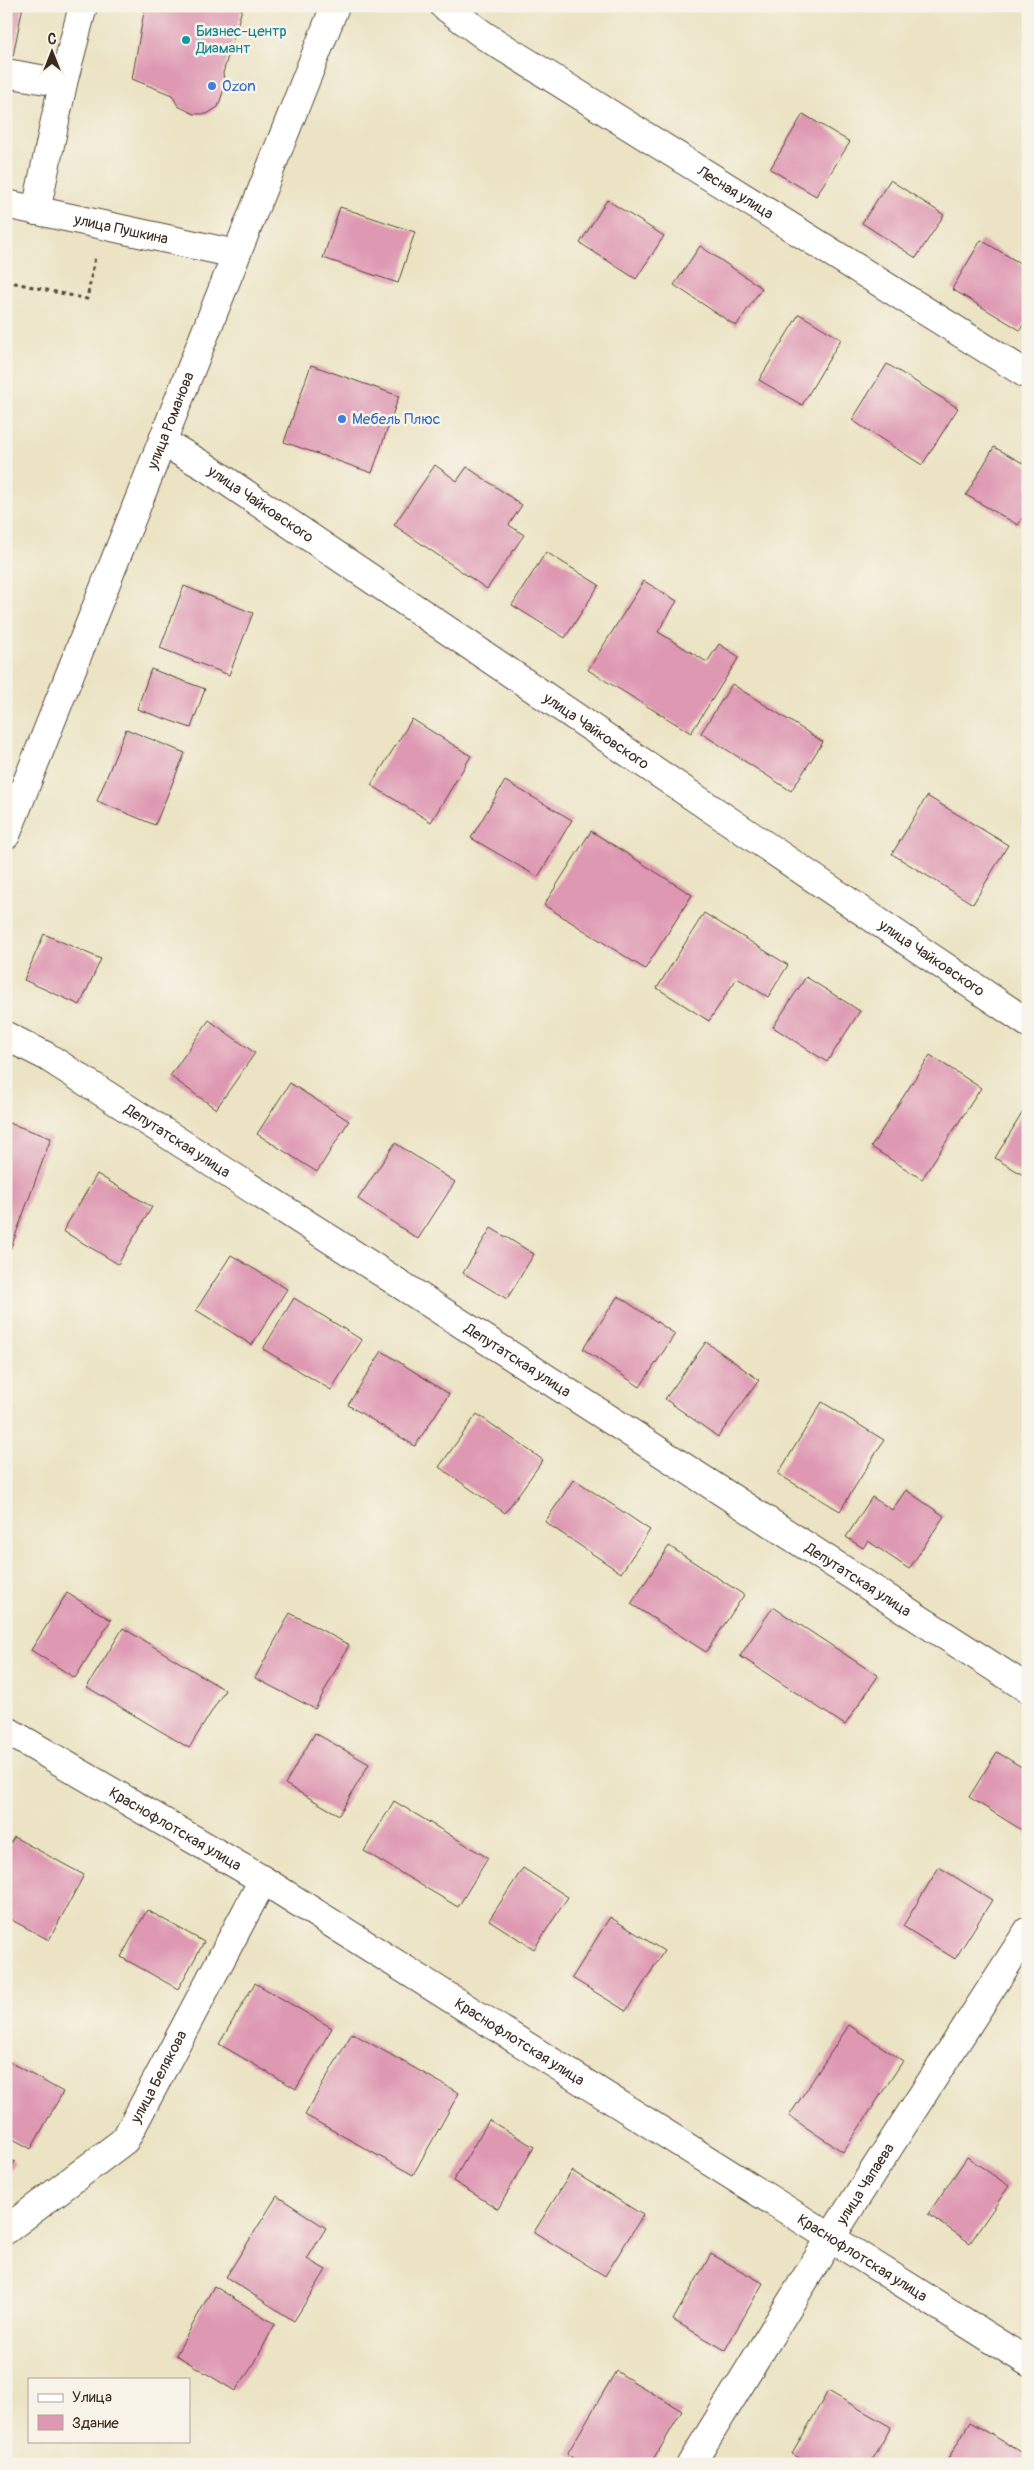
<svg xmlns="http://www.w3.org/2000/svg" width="1034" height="2470" viewBox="0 0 1034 2470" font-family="Pangolin,sans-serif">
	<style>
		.building { fill: #de98b2 }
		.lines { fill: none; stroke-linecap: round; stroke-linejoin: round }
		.minor-casing { stroke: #554637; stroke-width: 30 }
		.path { stroke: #554637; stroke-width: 3; stroke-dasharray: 4 4; stroke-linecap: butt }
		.minor { stroke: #fff; stroke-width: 28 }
		.culture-dot { fill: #0f9aa8; stroke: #f7f3e8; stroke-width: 2 }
		.shop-dot { fill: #3f7fe0; stroke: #f7f3e8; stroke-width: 2 }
		.labels { text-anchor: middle; stroke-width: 5; stroke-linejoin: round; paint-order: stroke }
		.culture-label { font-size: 15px; fill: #0d838f; stroke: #f7f3e8; text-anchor: start }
		.shop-label { font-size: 15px; fill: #366cbe; stroke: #f7f3e8; text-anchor: start }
		.street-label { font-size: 15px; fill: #3b2a1e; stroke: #f7f3e8 }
	</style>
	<rect width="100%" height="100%" fill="#f7f3e8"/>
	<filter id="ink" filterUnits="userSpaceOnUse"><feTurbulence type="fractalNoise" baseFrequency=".02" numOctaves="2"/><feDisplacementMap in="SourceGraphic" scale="10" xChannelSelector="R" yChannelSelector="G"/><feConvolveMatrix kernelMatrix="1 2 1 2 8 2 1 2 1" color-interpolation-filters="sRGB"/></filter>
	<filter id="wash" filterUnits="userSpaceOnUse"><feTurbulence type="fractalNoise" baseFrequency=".0096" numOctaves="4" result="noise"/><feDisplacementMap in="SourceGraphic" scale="20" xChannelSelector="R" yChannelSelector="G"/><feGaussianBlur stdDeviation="1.12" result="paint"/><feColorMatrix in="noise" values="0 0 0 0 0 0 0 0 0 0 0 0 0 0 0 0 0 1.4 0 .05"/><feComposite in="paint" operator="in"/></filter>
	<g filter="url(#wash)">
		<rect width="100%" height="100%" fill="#ebe3c3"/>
		<g id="blocks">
			<path class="building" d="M6 6H23L13 56 6 55Z
				M145 6H243L223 73 225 86 218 107 207 114H194L178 106 172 95 132 79Z
				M803 114 850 142 816 196 770 169Z
				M890 180 944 215 916 258 862 223Z
				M607 200 664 236 636 279 580 243Z
				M340 207 415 232 398 283 323 258Z
				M981 240 1028 268V317L1020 330 952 289Z
				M700 246 762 288 736 326 674 285Z
				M799 314 841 339 802 405 759 380Z
				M887 364 958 408 922 465 852 420Z
				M311 365 399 396 372 473 284 442Z
				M994 447 1028 466V509L1018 525 966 495Z
				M435 465 457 481 467 467 522 505 509 525 524 535 487 589 394 525Z
				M546 552 599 585 565 638 512 605Z
				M644 581 677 601 658 632 707 662 719 644 739 657 691 733 588 670Z
				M184 586 253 613 229 675 160 648Z
				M151 669 205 689 191 728 137 709Z
				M732 684 823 742 791 791 701 733Z
				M412 719 471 756 431 822 371 785Z
				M126 729 185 753 155 825 97 801Z
				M505 781 572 820 538 877 471 838Z
				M927 796 1008 845 973 904 892 854Z
				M591 831 692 895 645 969 544 905Z
				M704 913 788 965 768 997 737 978 709 1021 657 988Z
				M44 934 101 959 80 1005 24 980Z
				M806 977 860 1011 827 1062 773 1027Z
				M209 1020 255 1053 216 1109 170 1076Z
				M930 1055 981 1088 922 1179 871 1147Z
				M290 1083 349 1121 317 1172 257 1134Z
				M1024 1110 1028 1113V1178L995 1158Z
				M6 1122 51 1138 6 1261Z
				M395 1143 455 1182 418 1239 358 1199Z
				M97 1174 152 1207 118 1264 63 1231Z
				M491 1228 534 1254 507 1299 463 1273Z
				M231 1255 287 1289 252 1345 196 1310Z
				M618 1296 675 1334 640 1387 583 1349Z
				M294 1298 362 1340 331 1390 263 1349Z
				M706 1342 759 1380 718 1437 665 1399Z
				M382 1351 449 1394 415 1446 348 1405Z
				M822 1402 884 1440 840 1511 778 1474Z
				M477 1414 543 1460 505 1513 439 1467Z
				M574 1479 650 1530 621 1573 545 1522Z
				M906 1490 944 1516 909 1569 868 1541 863 1548 846 1537 872 1497 892 1510Z
				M669 1546 744 1595 706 1652 631 1604Z
				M67 1593 111 1620 75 1678 31 1650Z
				M773 1607 878 1676 845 1725 740 1656Z
				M290 1613 349 1645 315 1709 255 1678Z
				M123 1628 225 1690 189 1748 87 1687Z
				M315 1733 369 1764 339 1815 285 1784Z
				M997 1752 1028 1771V1834L969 1797Z
				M394 1801 488 1858 458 1907 364 1851Z
				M14 1837 84 1875 49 1940 6 1917V1851Z
				M939 1867 992 1900 955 1959 903 1926Z
				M523 1868 568 1897 534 1949 489 1920Z
				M147 1910 204 1942 178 1989 121 1957Z
				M610 1917 664 1951 626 2011 572 1978Z
				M255 1983 332 2028 296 2089 219 2044Z
				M849 2025 903 2061 843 2152 789 2116Z
				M352 2033 459 2093 413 2175 305 2115Z
				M6 2060 63 2092 31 2149 6 2135Z
				M489 2120 534 2147 498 2209 453 2181Z
				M6 2156 15 2162 6 2174Z
				M967 2157 1009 2186 970 2243 928 2214Z
				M572 2171 643 2215 605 2276 534 2232Z
				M277 2196 326 2228 307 2259 326 2270 294 2321 226 2277Z
				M711 2254 763 2283 725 2350 673 2320Z
				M214 2286 275 2324 254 2364 235 2391 176 2355Z
				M616 2371 682 2411 651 2464H583L567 2454Z
				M828 2391 891 2427 870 2464H810L792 2454Z
				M970 2422 1028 2456V2464H945Z"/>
		</g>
	</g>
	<g filter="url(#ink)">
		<use href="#blocks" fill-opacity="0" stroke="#554637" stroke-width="1"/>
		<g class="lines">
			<g class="minor-casing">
				<g id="minor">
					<path id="s1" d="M444 6 485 36 1028 375"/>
					<path d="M6 73 63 83 36 211"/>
					<path d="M63 83 83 6"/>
					<path id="s2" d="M6 204 236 254"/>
					<path id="s3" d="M163 442 206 467 1028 1023"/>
					<path id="s4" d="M6 835 335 6"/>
					<path id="s5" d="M6 1036 46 1056 1028 1689"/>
					<path id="s6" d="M6 1730 263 1880 1028 2362"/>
					<path id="s7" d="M6 2230 125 2140 263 1880"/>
					<path id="s8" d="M691 2464 831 2237 1028 1931"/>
				</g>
			</g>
			<path class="path" d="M6 281 87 299 95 257"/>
			<use href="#minor" class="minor"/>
		</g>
	</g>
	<circle class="culture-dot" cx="186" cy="40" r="5"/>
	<g class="shop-dot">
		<circle cx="212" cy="86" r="5"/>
		<circle cx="342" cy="419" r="5"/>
	</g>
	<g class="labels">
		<g class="culture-label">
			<text x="196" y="36">Бизнес-центр<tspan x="196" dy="17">Диамант</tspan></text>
		</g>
		<g class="shop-label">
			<text x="222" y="91">Ozon</text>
			<text x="352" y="424">Мебель Плюс</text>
		</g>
		<g class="street-label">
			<text dy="5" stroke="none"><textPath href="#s1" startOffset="346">Лесная улица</textPath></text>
			<text dy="5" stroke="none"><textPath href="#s2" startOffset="118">улица Пушкина</textPath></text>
			<text dy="5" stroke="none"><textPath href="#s4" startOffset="446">улица Романова</textPath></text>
			<text dy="5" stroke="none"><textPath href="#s3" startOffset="116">улица Чайковского</textPath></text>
			<text dy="5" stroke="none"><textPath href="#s3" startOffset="521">улица Чайковского</textPath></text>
			<text dy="5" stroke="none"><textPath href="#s3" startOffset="926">улица Чайковского</textPath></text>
			<text dy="5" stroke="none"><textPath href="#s5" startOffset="201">Депутатская улица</textPath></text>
			<text dy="5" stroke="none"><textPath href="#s5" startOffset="606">Депутатская улица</textPath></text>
			<text dy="5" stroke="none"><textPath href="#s5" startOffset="1011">Депутатская улица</textPath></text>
			<text dy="5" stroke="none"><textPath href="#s6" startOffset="196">Краснофлотская улица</textPath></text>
			<text dy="5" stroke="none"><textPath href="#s6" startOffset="601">Краснофлотская улица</textPath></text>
			<text dy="5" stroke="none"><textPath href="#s7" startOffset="221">улица Белякова</textPath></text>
			<text dy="5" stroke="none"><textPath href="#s8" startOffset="330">улица Чапаева</textPath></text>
			<text dy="5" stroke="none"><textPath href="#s6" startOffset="1006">Краснофлотская улица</textPath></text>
		</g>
	</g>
	<rect width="1034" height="2470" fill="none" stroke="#f7f3e8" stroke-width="25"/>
	<rect x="28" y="2378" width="162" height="65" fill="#f7f3e8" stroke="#aca397"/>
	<rect x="38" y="2394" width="25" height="8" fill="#ffffff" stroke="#aca397"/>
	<text x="72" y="2402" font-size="15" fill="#3b2a1e">Улица</text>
	<rect x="38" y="2415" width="25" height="15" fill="#de98b2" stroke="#aca397"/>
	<text x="72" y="2428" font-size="15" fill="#3b2a1e">Здание</text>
	<g transform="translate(52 52)" stroke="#f7f3e8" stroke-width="4" paint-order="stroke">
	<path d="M0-4L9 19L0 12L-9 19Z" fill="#3b2a1e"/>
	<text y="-8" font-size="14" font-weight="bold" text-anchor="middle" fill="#3b2a1e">С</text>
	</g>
</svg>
